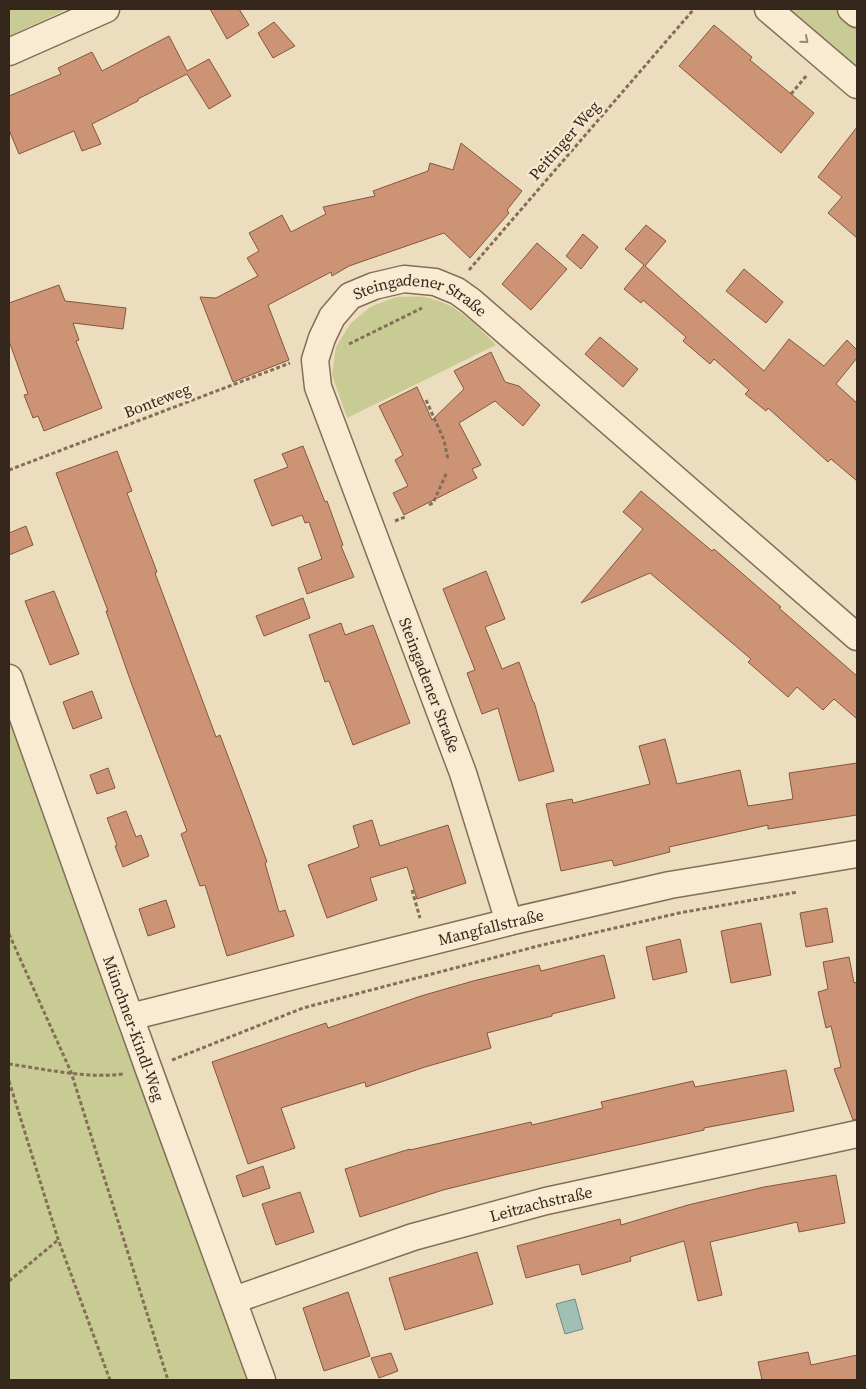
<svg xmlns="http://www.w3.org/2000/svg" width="866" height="1389" viewBox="0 0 866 1389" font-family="'Source Serif 4',serif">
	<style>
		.green { fill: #c8cb93 }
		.water { fill: #a2bfb5; stroke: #6a8d82 }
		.building { fill: #cc9475; stroke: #85563d }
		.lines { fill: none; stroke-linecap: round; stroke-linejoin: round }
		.street-casing { stroke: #866d57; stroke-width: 29 }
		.path { stroke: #866d57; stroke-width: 3; stroke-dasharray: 4 2.5; stroke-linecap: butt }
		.street { stroke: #f8ebd2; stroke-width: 26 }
		.oneway { stroke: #968977 }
		.labels { text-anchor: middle; stroke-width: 5; stroke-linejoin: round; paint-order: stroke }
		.street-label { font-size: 16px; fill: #35271c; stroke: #f5e8ce }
	</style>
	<rect width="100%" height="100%" fill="#edddbf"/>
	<path class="green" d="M9 9H67L9 36Z
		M787 9H842L857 22V69Z
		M396 297C405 297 415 296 424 297 455 302 475 324 496 345L347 418 332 375 336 347 350 324 370 307Z
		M9 719 164 1139 248 1380H9Z"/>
	<path class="water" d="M575 1299 583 1329 565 1334 556 1304Z"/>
	<path class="building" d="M210 9H239L249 25 227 39Z
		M274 22 295 46 273 58 258 33Z
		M714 25 752 57 750 60 814 113 781 153 679 66Z
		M169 36 187 71 209 59 231 96 209 109 187 74 138 99V101L92 124 101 144 82 151 74 131 19 154 9 130V96L61 74 58 68 92 52 102 71Z
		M857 127V238L828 213 842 197 818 177Z
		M461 143 522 191 507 210 509 213 470 258 444 233 349 266 332 276 331 272 268 305 289 360 233 382 200 297 216 298 258 276 247 258 259 251 249 233 282 215 291 232 326 214 323 207 375 196 373 191 428 171 430 163 453 170Z
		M646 225 666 241 645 266 764 371 789 339 824 366 847 340 857 350V358L836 384 857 403V481L831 459 828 462 768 408 766 411 745 394 749 390 714 359 710 364 683 341 686 337 643 300 641 303 624 289 644 265 625 249Z
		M583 234 598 247 581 269 566 256Z
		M537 243 567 269 531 310 502 284Z
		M744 269 783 302 766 323 726 291Z
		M59 285 65 301 126 308 123 329 73 323 79 340 76 341 102 408 44 431 38 416 33 418 24 395 28 394 9 341V303Z
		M600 337 638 369 623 387 585 354Z
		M491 352 505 382 519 386 540 405 523 426 495 401 459 423 481 465 472 469 477 478 404 515 393 493 408 486 395 460 403 455 379 406 417 387 432 420 464 389 454 371Z
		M303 446 325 502 327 501 343 545 341 546 354 577 307 594 298 568 322 559 309 522 305 523 302 515 272 526 254 480 288 467 282 454Z
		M117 451 132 491 127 493 157 572 155 573 216 737 220 735 248 809 267 862 265 863 279 912 285 910 294 936 227 956 205 885 200 886 181 834 187 831 132 685 106 611H108L56 473Z
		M641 491 712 551 714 549 781 607 779 608 857 676V719L834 699 823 710 797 687 788 697 748 662 751 659 650 573 581 603 643 529 623 512Z
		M26 526 33 545 9 555V533Z
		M486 571 505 619 485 627 502 669 519 662 533 702H534L554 771 519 781 498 708 482 714 467 673 475 670 443 589Z
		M54 591 79 654 50 665 25 601Z
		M303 598 310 618 264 636 256 616Z
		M341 623 345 635 373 625 410 723 353 745 329 681 325 682 309 635Z
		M92 691 102 718 73 729 63 702Z
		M665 739 677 784 740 770 748 806 793 799 789 773 857 763V815L768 829V825L669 847 670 852 614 866 612 860 561 871 546 804 572 799 573 803 650 784 639 746Z
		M108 768 115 788 97 794 90 775Z
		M126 811 136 837 141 835 149 856 123 867 115 846 117 845 107 818Z
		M372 820 380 846 448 825 466 883 417 899 407 867 370 878 377 900 327 918 308 865 359 847 353 826Z
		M166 900 175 927 148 936 139 909Z
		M827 908 833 942 806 947 800 913Z
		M761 923 771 975 731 983 721 931Z
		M680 939 687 972 653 980 646 947Z
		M604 955 615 998 552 1014V1016L487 1033 491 1048 425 1067 366 1087 365 1082 281 1108 295 1148 248 1164 212 1062 326 1023 328 1028 421 996 473 981 539 965 541 971Z
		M849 957 854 983 857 982V1119L853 1120 834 1069 841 1067 831 1026 826 1028 818 992 828 989 823 962Z
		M786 1070 794 1111 704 1128V1130L504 1175 443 1190 360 1217 345 1169 410 1149V1150L531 1122 532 1125 603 1108 601 1102 693 1081 695 1087Z
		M263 1166 270 1188 243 1197 236 1176Z
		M836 1175 845 1223 799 1232 797 1222 710 1242 722 1295 698 1301 684 1241 630 1257 631 1261 582 1275 579 1264 526 1278 517 1246 620 1219 621 1225 688 1205 764 1187Z
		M300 1192 314 1232 276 1245 262 1204Z
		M477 1252 493 1304 405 1330 389 1278Z
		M348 1292 370 1356 324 1371 303 1308Z
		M808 1352 811 1365 857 1355V1380H762L758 1362Z
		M391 1353 398 1371 379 1378 371 1358Z"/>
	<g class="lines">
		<g class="street-casing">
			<g id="street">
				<path d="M768 9 857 85"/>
				<path d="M851 9 857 14"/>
				<path d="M9 52 106 9"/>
				<path id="s1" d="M9 678 149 1070 262 1380"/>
				<path id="s2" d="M509 922 463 773 318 387 315 360 322 338 332 317 350 296 374 286 404 279 435 282 457 291 471 301 857 637"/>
				<path id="s3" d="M130 1017 509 922 670 885 857 854"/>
				<path id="s4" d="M234 1300 413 1237 546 1201 857 1134"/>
			</g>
		</g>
		<path class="path" d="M791 94 807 75
			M469 270 694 9
			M349 344 422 308
			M426 400 444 440 448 460
			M9 470 290 363
			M429 505 433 503 447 472
			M395 521 405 517
			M412 890 420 918
			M9 934 71 1072 168 1380
			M172 1060 303 1008 538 946 679 913 798 892
			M9 1064C45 1069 88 1079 123 1074
			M9 1081 58 1239 110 1380
			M9 1281 58 1240"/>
		<use href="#street" class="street"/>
	</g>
	<defs><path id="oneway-chevron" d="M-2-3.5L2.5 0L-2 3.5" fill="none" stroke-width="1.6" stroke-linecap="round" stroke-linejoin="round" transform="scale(1.25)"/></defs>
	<use class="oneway" href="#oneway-chevron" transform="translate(805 40) rotate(41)"/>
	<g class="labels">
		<g class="street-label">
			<text transform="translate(564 140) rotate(-49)" y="6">Peitinger Weg</text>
			<text dy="6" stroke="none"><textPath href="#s2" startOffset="745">Steingadener Straße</textPath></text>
			<text transform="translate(157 400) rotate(-21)" y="6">Bonteweg</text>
			<text transform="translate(430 685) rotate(69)" y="6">Steingadener Straße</text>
			<text dy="6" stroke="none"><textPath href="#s3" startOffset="372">Mangfallstraße</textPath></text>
			<text dy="6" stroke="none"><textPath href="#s1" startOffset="372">Münchner-Kindl-Weg</textPath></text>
			<text dy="6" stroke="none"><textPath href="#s4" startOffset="322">Leitzachstraße</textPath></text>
		</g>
	</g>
	<rect width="866" height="1389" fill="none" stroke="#35271c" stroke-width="20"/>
</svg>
